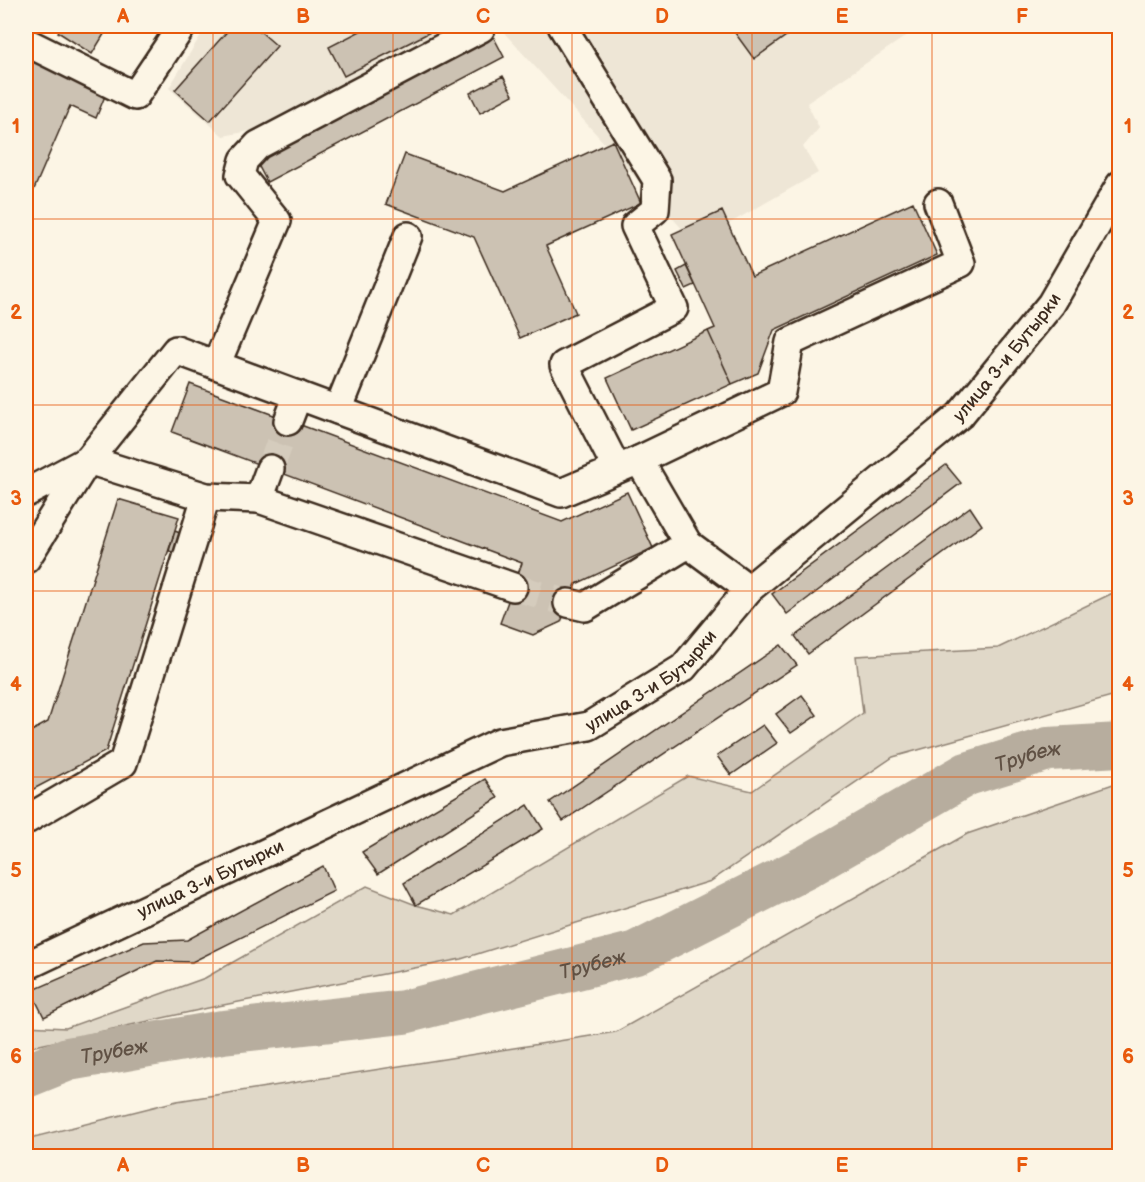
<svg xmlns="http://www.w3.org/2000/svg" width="1145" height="1182" viewBox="0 0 1145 1182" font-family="'Balsamiq Sans',sans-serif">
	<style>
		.built { fill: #eee6d6 }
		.green { fill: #e0d8c8; stroke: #8e8173; stroke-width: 1.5 }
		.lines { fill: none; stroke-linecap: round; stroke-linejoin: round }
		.river { stroke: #b7ad9e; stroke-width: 44 }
		.building { fill: #ccc2b3; stroke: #3b2a1e; stroke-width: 1.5 }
		.minor-tunnel { stroke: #d5ccbd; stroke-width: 27; stroke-dasharray: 27 14; stroke-linecap: butt }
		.minor-casing { stroke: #3b2a1e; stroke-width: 32 }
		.minor { stroke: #fcf5e5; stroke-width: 27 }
		.grid { fill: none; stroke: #e8590c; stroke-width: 1.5; stroke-opacity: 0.55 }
		.labels { text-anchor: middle; stroke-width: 6; stroke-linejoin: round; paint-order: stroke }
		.street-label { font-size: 18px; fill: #3b2a1e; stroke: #fcf5e5 }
		.water-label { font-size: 20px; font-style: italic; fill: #605144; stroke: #fcf5e5 }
		.neatline { fill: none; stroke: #e8590c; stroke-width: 2 }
		.grid-label { font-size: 20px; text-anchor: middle; font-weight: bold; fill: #e8590c }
	</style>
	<rect width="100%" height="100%" fill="#fcf5e5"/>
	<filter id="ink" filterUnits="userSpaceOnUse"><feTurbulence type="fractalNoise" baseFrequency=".0167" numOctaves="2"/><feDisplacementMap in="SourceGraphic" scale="12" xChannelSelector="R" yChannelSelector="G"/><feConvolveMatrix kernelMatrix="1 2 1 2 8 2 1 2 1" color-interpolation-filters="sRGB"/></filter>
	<g filter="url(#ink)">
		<path class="built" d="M193 26H467L282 125 223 136 169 88 202 33Z
			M498 26H921L807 103 819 128 803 147 818 173 695 243Z"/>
		<path class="green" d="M1119 590V694L893 757 711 881 461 959 208 1008 26 1048V1026L66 1028 205 978 367 886 416 905 454 915 688 776 752 791 863 713 856 656 998 648Z
			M1119 782V1156H26V1139L177 1101 616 1032 967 834Z"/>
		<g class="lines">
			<path class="river" id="s1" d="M26 1076 68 1059 223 1032 404 1012 636 953 808 866 967 774 1048 749 1120 745"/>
		</g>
		<path class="building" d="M63 26H109L92 54 58 32Z
			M232 26H254L277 46 210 121 175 90Z
			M370 26H442L344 76 329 47Z
			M730 26H800L754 59Z
			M492 34 504 57 267 182 255 159Z
			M26 55 107 91 96 118 70 106 26 208Z
			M503 76 513 95 480 113 470 93Z
			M613 141 641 203 546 246 576 313 520 338 474 237 386 204 405 154 505 191Z
			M913 202 937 255 774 330 758 373 732 384 708 331 715 328 672 234 722 211 752 276Z
			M686 266 695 285 686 289 677 271Z
			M708 331 732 384 631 430 607 378Z
			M190 384 562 522 627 492 653 548 576 584 561 622 533 635 500 623 522 563 172 432Z
			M946 465 961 483 787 614 772 594Z
			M118 499 179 517 106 751 26 793V734L48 722Z
			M970 507 982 525 808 654 795 636Z
			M175 531 182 534 177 553 169 551Z
			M781 645 797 665 563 821 550 802Z
			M802 695 817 715 791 733 776 714Z
			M763 725 777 743 731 775 717 756Z
			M485 779 498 798 378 874 362 852Z
			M528 805 543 829 416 905 404 883Z
			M323 866 334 891 192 962 157 961 44 1017 31 991 144 942 187 940Z"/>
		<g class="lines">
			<path class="minor-tunnel" d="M270 469 288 421
				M513 587 568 603"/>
			<g class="minor-casing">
				<g id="minor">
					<path d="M562 26 657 180 655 210 635 226 674 308 564 365 617 469"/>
					<path d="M26 42 135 96 182 26"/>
					<path d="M216 365 277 221 240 175 244 160 258 145 481 28"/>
					<path d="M338 410 408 236"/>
					<path d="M288 421 298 395"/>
					<path d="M639 460 781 392 790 342 961 263 938 203"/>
					<path d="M26 493 88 460 176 350 561 493 639 460 688 544 749 589"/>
					<path d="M259 499 270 469"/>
					<path d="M26 559 88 460 206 497 259 499 513 587"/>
					<path d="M568 603 585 607 688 544"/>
					<path d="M26 820 123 763 206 497"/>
					<path id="s2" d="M26 966 500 742 589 726 683 668 749 589 960 415 1051 304 1120 185"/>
				</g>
			</g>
			<use href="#minor" class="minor"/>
		</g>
	</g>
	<path class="grid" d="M213 26V1156M393 26V1156M572 26V1156M752 26V1156M932 26V1156M26 219H1120M26 405H1120M26 591H1120M26 777H1120M26 963H1120"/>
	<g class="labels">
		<g class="street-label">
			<text dy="6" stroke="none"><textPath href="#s2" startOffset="1176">улица 3-и Бутырки</textPath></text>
			<text dy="6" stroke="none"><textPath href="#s2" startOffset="692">улица 3-и Бутырки</textPath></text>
			<text dy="6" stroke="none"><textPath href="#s2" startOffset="204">улица 3-и Бутырки</textPath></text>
		</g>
		<g class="water-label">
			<text dy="7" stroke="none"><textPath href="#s1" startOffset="1064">Трубеж</textPath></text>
			<text dy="7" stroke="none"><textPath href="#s1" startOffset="579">Трубеж</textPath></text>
			<text dy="7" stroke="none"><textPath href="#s1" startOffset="92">Трубеж</textPath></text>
		</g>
	</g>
	<rect width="1145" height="1182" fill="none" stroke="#fcf5e5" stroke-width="66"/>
	<rect x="33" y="33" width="1079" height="1116" class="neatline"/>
	<g class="grid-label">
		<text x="123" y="23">A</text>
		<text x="303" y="23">B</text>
		<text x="483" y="23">C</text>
		<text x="662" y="23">D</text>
		<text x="842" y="23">E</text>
		<text x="1022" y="23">F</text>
		<text x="16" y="133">1</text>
		<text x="1128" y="133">1</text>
		<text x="16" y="319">2</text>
		<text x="1128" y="319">2</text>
		<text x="16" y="505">3</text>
		<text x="1128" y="505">3</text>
		<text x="16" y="691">4</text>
		<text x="1128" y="691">4</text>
		<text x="16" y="877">5</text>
		<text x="1128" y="877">5</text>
		<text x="16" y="1063">6</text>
		<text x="1128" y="1063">6</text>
		<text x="123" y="1172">A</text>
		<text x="303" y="1172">B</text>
		<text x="483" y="1172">C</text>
		<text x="662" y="1172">D</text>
		<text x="842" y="1172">E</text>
		<text x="1022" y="1172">F</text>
	</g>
</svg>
